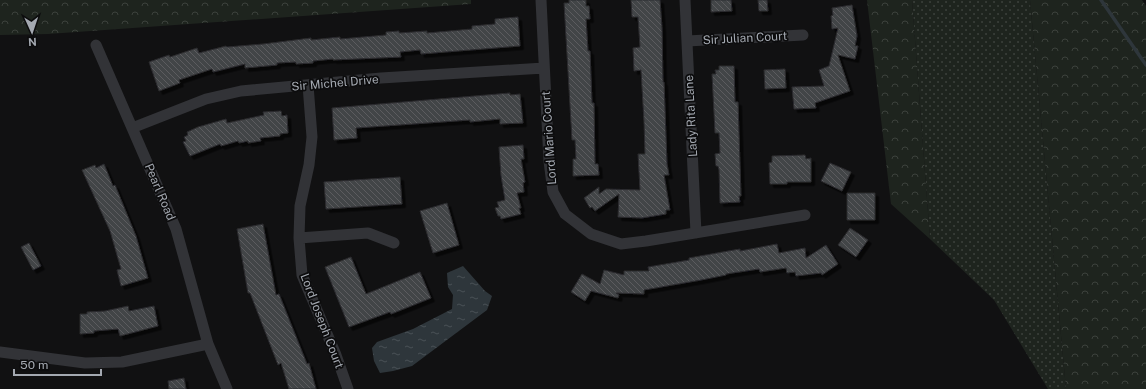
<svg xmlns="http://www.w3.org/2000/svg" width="1146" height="389" viewBox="0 0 1146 389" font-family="'Public Sans',sans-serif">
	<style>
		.grass { fill: url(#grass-dots) }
		.forest { fill: url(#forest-crowns) }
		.water { fill: url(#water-ripples) }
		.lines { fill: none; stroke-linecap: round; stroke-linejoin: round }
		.stream { stroke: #2e363b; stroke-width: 3.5 }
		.building { fill: url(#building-back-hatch); stroke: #2b2b2e; filter: url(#shadow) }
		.minor { stroke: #323337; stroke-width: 11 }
		.labels { text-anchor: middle; stroke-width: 3.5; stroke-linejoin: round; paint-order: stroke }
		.street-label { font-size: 12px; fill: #a4a9b1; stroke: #0c0c0d }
	</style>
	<defs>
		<pattern id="grass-dots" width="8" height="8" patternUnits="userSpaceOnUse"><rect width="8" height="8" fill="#1e241e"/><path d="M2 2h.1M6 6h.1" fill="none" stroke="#3c413c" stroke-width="1.8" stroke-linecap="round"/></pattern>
		<pattern id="forest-crowns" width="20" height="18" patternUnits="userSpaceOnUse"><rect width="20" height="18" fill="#1e241e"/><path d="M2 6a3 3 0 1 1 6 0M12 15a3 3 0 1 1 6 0" fill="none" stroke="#3c413c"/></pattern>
		<pattern id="water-ripples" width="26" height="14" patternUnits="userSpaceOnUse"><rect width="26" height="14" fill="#2e363b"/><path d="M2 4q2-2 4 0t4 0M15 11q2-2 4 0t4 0" fill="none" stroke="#495055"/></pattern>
		<pattern id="building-back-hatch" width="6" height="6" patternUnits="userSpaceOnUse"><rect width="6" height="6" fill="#434447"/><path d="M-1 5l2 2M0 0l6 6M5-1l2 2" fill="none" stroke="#5b5c5f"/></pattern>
		<filter id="shadow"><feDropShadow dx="3.5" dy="3.5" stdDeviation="0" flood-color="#0009"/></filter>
	</defs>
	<rect width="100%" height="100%" fill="#111112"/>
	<path class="grass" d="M912 0H1030L1066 389H1048L994 300 930 239Z"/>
	<path class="forest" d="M0 0H471V4L48 34 0 35Z
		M867 0H912L930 239 891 204Z
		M1030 0H1142L1146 6V389H1066Z"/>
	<path class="water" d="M463 266 485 291 492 296 487 310 412 366 393 371 380 373 374 361 372 348 377 342 413 329 452 309 453 295 448 287 447 273Z"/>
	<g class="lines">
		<path class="stream" d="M1101 0 1146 65"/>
	</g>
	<path class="building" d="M569 0H586V6H589L590 19H586L588 51H590L592 103H594L595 164H598L599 175 573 176V159H576L575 140H572L564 3H569Z
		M631 0H660L662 28 663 82H664L667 164 669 175H664L670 210H666V214L642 218 618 217 619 194 595 211 592 207 590 208 584 198 599 187V194L606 189 640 190 638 154H645L644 122 641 70 634 71 633 48 640 47 638 17H632Z
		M711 0H731L732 11 711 12Z
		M758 0H767L768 11H759Z
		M852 5 857 36 855 46H858L855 59 838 55 850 91 815 103 816 108 794 109 792 87 824 86 819 70 829 66 838 28 832 29 831 16 833 15 832 8Z
		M518 17 520 46 421 54 420 50 400 52 401 57 333 60V59L313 61V63L296 64V62L277 63V65L245 68V64L213 72 212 69 179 80 180 83 159 91 149 62 169 55 170 57 197 48 199 53 226 46 227 47 263 44 311 38V40L340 37V39L386 35V32L399 31V33L427 31V33L472 29V26L495 24V19Z
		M719 66H734L735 102H738L741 196H739L740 202 720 203 719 170 718 166H716L715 154 720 153 719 133H715L712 74H716L715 70H719Z
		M785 69 786 88 765 89 764 70Z
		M510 93V95L520 94 523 123 500 124V119L470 122V120L356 128 357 138 334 140 332 108Z
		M281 111 282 116 287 115 288 133 280 134V136L260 138 261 141 248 143V141L239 143 238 141 221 146 220 144 190 156 183 142 186 141 184 137 188 135 187 132 198 127 226 119 227 123 264 115 263 112Z
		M523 145 524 159H521L525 182 523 183 524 192 517 193 521 208H519L521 214 501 219 500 216H498L495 208 499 207 497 202 505 200 501 176 499 147Z
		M805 155 806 159 811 158V182H787V184H770L769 163 772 162V156Z
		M830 163 851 172 842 191 821 181Z
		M104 164 113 186 115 185 136 236 148 278 121 286 117 270 121 269 110 231 82 170 95 165 96 168Z
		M400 177 402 204 326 209 324 182Z
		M847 193H875V220H847Z
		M447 203 459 245 433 253 420 211Z
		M263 224 276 295 279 294 307 364 309 363 316 389H289L281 363 278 365 250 293H248L237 229Z
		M850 228 868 240 856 257 838 245Z
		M29 243 41 266 33 270 21 247Z
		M777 244 779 253 805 248 806 258 826 245 838 264 822 275 821 273 796 276 795 272 787 273 786 268 760 272 759 269 726 274V275L701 280 644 290V294L616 293 619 295 618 298 591 291 585 301 571 292 582 274 600 284 604 270 624 275V271H649L648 267 689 260V258L728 251 740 249V251Z
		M351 257 366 294 420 272 431 298 391 314 390 312 349 327 325 267Z
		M128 306 129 311 154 306 158 326 120 336 118 329 94 331V333L80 334V314H87V312L105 311Z
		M184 378 186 389H169L168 381Z"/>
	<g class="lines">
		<path class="minor" d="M541 0 549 161 553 192 565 214 591 234 621 244 646 241 805 215
			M685 0 696 233
			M687 41 803 35
			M96 45 176 229 208 344
			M308 85 312 137 309 165 300 206 299 238 302 275 336 355 348 389
			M132 128 206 99 241 91 381 78 544 68
			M299 238 368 233 394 243
			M0 352 85 363 122 362 208 344 227 389"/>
	</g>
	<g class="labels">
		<g class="street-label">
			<text transform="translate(745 38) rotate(-3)" y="4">Sir Julian Court</text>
			<text transform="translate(335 83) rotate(-5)" y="4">Sir Michel Drive</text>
			<text transform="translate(691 116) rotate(-93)" y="4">Lady Rita Lane</text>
			<text transform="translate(549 138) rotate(-94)" y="4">Lord Mario Court</text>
			<text transform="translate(160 192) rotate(67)" y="4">Pearl Road</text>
			<text transform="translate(322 321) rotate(69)" y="4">Lord Joseph Court</text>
		</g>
	</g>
	<g transform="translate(32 32) rotate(177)" stroke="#0c0c0d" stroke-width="3" paint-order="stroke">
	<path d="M0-3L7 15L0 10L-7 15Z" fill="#a4a9b1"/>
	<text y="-6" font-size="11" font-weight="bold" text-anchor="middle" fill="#a4a9b1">N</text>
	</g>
	<path d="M14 369v6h87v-6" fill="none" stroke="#a4a9b1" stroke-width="2"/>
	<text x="20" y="369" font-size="12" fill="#a4a9b1" stroke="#0c0c0d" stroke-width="3" paint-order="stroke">50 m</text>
</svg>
